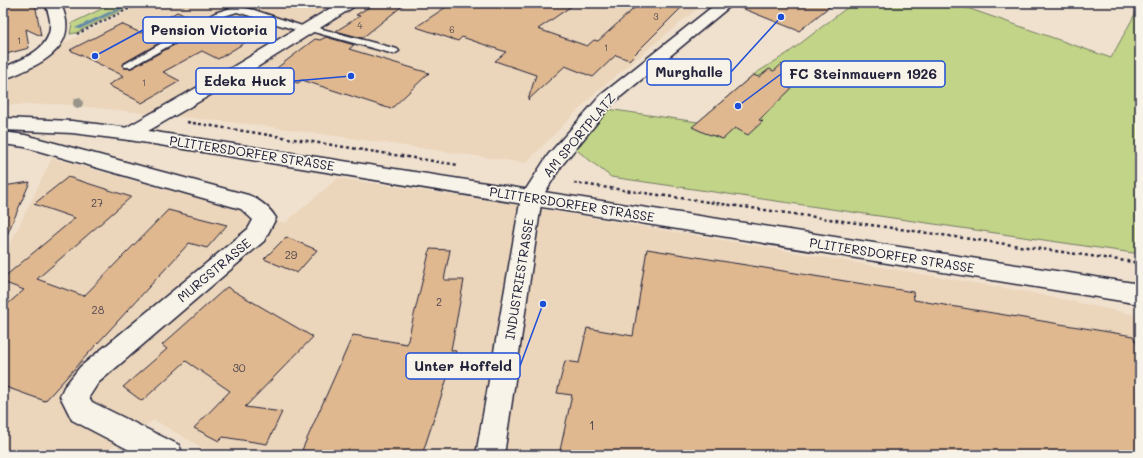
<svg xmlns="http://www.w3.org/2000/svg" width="1143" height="458" viewBox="0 0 1143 458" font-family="Mali,sans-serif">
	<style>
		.built { fill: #ebd5bb }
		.green { fill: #c2d488; stroke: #727b62 }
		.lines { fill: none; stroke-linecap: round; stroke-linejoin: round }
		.stream { fill: #638ba7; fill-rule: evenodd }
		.building { fill: #dfb890; stroke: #22223b }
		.service-casing { stroke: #22223b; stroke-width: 3 }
		.minor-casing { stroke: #22223b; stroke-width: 3 }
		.secondary-casing { stroke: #22223b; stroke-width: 3 }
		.path-far1 { stroke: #22223b; stroke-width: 2; stroke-dasharray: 2.5 2.5; stroke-linecap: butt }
		.path { stroke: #22223b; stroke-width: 2.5; stroke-dasharray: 3 3; stroke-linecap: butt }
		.service { fill: #f7f3e8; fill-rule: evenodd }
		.minor { fill: #f7f3e8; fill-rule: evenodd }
		.secondary { fill: #f7f3e8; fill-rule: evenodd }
		.tree { fill: #99958a }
		.labels { text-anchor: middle; stroke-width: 3.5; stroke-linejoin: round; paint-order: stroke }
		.far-number-label { font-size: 9px; fill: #514850 }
		.number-label { font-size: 11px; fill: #514850 }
		.street-label { font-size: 13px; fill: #22223b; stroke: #f7f3e8 }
		.near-number-label { font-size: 13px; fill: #514850 }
		.leader { fill: none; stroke: #1d4ed8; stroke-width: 1.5 }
		.callout-dot { fill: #1d4ed8; stroke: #f7f3e8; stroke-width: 1.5 }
		.callout { fill: #f7f3e8; stroke: #1d4ed8; stroke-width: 1.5 }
		.callout-label { font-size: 14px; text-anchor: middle; font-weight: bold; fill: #22223b }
	</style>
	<rect width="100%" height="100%" fill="#f0e1ce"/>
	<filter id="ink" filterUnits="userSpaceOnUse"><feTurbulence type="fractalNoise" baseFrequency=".025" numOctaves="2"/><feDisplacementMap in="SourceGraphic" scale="8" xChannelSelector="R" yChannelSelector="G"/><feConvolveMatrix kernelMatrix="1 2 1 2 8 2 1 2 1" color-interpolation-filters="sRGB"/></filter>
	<g filter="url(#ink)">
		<path class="built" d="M145 3H704L594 94 526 163 258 125 60 104 3 105V79L53 55 62 44Z
			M52 158 285 223 338 178 516 205 1028 292 1140 316V455H215L154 420 100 455H3V259Z"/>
		<path class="green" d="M114 3H136L76 33 70 34 72 23Z
			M853 3H953L1111 58 1140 5V254L611 177 574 148 607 109 698 122 753 75 788 53Z"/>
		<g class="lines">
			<path class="stream" d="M128 3H134L80 29 75 28Z"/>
		</g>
		<path class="building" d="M11 3H35L41 36 26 29 29 48 6 54 3 9Z
			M376 3H406L362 38 336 31 360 16 356 15Z
			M452 3H576L538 29 587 46 594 40 598 41 640 3H686L629 60 616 55 593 77 565 66 528 100 536 75 495 61 506 52 462 37 458 41 416 27Z
			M735 3H834L799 31 734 5Z
			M177 12 198 21 122 64 124 68H132L209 26 246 42 218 59 202 51 163 72 180 81 142 103 108 85 124 76 70 50 121 24 141 33Z
			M326 37 354 45 349 49 429 73 391 109 302 80 298 83 269 74 315 39 320 40Z
			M782 64 791 89 759 120 763 121 748 135 735 128 723 139 705 133 692 127 753 75 759 77 769 69 774 71Z
			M68 177 131 197 37 279 84 296 168 210 227 225 207 248 189 243 45 401 3 386V308L24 290 3 282V278L75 218 34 204Z
			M30 182 3 244V186Z
			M286 237 317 250 297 273 264 259Z
			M430 249 450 250 444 280H464L451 350 456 351 422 455H331L302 450 353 335 407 344Z
			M647 249 913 292 914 300 1133 336 1140 351V455H559L572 395 557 393 565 361 579 363 587 328 633 336Z
			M227 287 313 337 245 407 282 412 267 444 223 437 219 441 194 428 230 391 186 361 142 401 123 387 167 349 162 345Z"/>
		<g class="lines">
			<g class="service-casing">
				<path id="service" d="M237 6 254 10 305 27 311 26 397 49 399 51 394 54 310 31 306 33 237 12 221 17 131 67H125L123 65 215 13Z"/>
			</g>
			<g class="minor-casing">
				<path id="minor" d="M44 3H60L61 5C77 38 55 57 26 70 19 73 11 77 3 79V68C24 58 53 49 50 21 49 15 48 9 44 3Z
					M339 3H358L355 6 238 79 136 138 129 140 122 138 119 134 122 130 226 71Z
					M717 3H734L613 103 562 165 542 197 504 455H476L521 197 548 155 601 95Z
					M3 132 25 135 248 195C259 199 270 208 276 218L264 241 98 383 89 397 92 402 179 445 183 455H139L72 420 60 396 64 387 80 367 248 229 253 220 241 209 25 147 3 144Z"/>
			</g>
			<g class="secondary-casing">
				<path id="secondary" d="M3 118 72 121 129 128 1140 284V304L129 140 72 133 3 130Z"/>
			</g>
			<path class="path-far1" d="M77 34 141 3"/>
			<path class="path" d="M187 122 458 165
				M574 183 1140 263"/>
			<use href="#service" class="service"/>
			<use href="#minor" class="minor"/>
			<use href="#secondary" class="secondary"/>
		</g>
		<circle class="tree" cx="78" cy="103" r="5"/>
	</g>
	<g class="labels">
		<g class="far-number-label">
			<text x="656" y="20">3</text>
			<text x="360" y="29">4</text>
			<text x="452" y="33">6</text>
			<text x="19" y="44">1</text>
			<text x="606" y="51">1</text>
			<text x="144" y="86">1</text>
		</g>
		<g class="number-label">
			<text x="97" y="207">27</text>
			<text x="291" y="259">29</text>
			<text x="439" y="306">2</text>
			<text x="98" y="314">28</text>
			<text x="239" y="372">30</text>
		</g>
		<g class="street-label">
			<text transform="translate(579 135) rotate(-50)" y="5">AM SPORTPLATZ</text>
			<text transform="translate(252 153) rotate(9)" y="5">PLITTERSDORFER STRASSE</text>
			<text transform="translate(572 204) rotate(9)" y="5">PLITTERSDORFER STRASSE</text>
			<text transform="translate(892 255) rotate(9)" y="5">PLITTERSDORFER STRASSE</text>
			<text transform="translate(214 270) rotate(-40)" y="5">MURGSTRASSE</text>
			<text transform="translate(519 279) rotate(-81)" y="5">INDUSTRIESTRASSE</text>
		</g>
		<g class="near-number-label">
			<text x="592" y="430">1</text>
		</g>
	</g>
	<path class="leader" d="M95 56L143 30M781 17L731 72M738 106L781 74M351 76L294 81M543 304L520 366"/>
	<g class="callout-dot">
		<circle cx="95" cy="56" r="4"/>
		<circle cx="781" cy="17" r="4"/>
		<circle cx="738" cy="106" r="4"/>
		<circle cx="351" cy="76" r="4"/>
		<circle cx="543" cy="304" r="4"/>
	</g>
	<g class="callout">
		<rect x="143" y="17" width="133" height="26" rx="4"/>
		<rect x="647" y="59" width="84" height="26" rx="4"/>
		<rect x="781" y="61" width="164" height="26" rx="4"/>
		<rect x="196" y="68" width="98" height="26" rx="4"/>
		<rect x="406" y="353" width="114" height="26" rx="4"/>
	</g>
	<g class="callout-label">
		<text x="209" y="35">Pension Victoria</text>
		<text x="689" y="77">Murghalle</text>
		<text x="863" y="79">FC Steinmauern 1926</text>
		<text x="245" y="86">Edeka Huck</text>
		<text x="463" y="371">Unter Hoffeld</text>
	</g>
	<rect width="1143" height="458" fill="none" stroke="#f7f3e8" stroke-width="16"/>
	<rect x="8" y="8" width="1127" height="442" fill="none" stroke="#22223b" stroke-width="1.5" filter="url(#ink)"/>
</svg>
